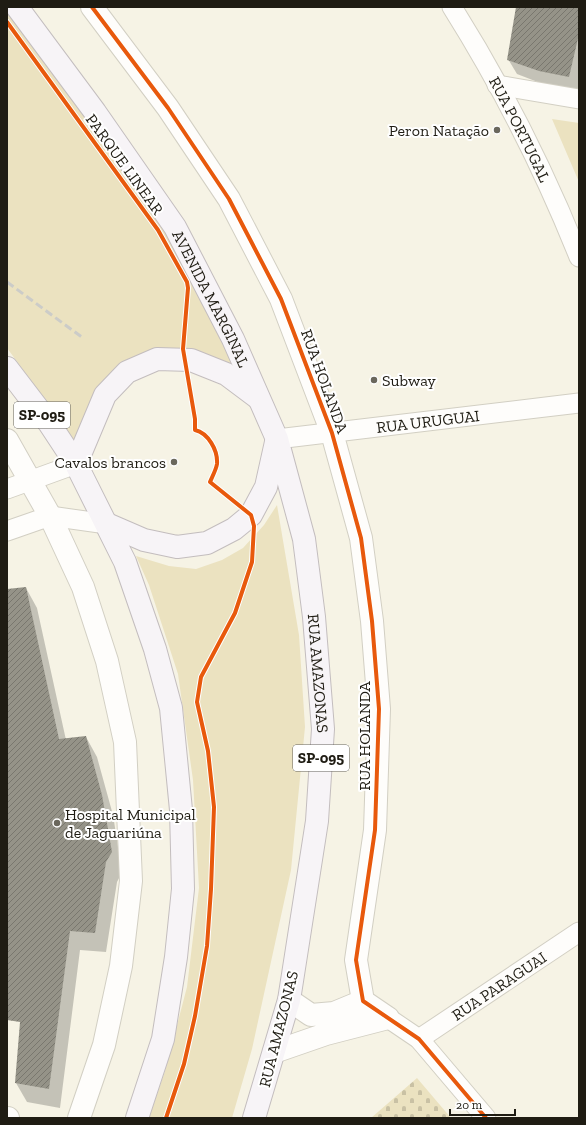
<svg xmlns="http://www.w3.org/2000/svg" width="586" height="1125" viewBox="0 0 586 1125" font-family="'Zilla Slab',serif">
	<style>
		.cemetery { fill: url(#cemetery-stones) }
		.park { fill: #ebe2c0 }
		.shadow { fill: #0003 }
		.building { fill: url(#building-hatch) }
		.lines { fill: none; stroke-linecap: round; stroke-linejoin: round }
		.minor-casing { stroke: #d2cfc3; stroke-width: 21 }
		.tertiary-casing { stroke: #d2cfc3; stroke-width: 24 }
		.primary-casing { stroke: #c3bdbe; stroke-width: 24 }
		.minor { stroke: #fefdfb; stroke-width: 19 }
		.tertiary { stroke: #fefdfb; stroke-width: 22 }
		.primary { stroke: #f7f4f7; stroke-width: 22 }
		.rail { stroke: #ccccc8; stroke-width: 3; stroke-dasharray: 8 4; stroke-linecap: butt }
		.cycleway-casing { stroke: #fff; stroke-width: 6 }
		.cycleway { stroke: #e8590c; stroke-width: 4 }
		.poi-dot { fill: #6a675c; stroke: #fff; stroke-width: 1.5 }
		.labels { text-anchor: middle; stroke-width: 4; stroke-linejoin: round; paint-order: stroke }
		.shield { fill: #fff; stroke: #62605a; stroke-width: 1 }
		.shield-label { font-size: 15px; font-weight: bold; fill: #1f1c13 }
		.poi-label { font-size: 16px; fill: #1f1c13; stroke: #fff; text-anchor: end }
		.street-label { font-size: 16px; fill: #1f1c13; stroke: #fff }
	</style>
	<defs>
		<pattern id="cemetery-stones" width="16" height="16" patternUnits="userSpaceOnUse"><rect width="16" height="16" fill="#ebe2c0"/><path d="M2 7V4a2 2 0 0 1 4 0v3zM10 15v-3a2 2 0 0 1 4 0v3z" fill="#c9c1a4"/></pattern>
		<pattern id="building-hatch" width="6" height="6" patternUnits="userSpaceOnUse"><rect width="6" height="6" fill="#959388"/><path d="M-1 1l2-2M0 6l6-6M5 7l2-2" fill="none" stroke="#79776e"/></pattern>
	</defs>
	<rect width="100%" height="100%" fill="#f6f3e5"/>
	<path class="cemetery" d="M417 1078 451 1118H371Z"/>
	<path class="park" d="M7 8 86 117 165 231 249 385 224 366 123 371 78 451 49 405 7 348Z
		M552 119 579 123V182Z
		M277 505 299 635 305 727 291 870 252 1049 232 1118H149L165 1071 187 987 199 888 193 780 178 674 149 585 136 556 169 566 196 569 222 560 243 548 264 525Z"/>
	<path class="shadow" d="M517 7H579V84L577 92 548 86 517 74 508 59Z
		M26 588 37 608 66 740 86 737 97 757 113 815 122 872 117 882 106 952 80 950 60 1108 27 1102 16 1083 24 997 7 996V590Z"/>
	<path class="building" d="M516 7H579V34L569 77 539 71 507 60Z
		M26 587 59 739 86 736 102 795 112 852 106 862 95 933 70 931 49 1089 15 1083 20 1022 7 1020V589Z"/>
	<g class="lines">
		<g class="minor-casing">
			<g id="minor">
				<path id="s1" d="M452 7C501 85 545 172 579 257"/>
				<path d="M497 85 579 99"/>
				<path id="s2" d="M277 439 579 403"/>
				<path d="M7 489 76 464"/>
				<path d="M7 531 50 516 107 524"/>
				<path d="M388 1018 419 1039 486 1118"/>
				<path id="s3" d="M419 1039 579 932"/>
			</g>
		</g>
		<g class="tertiary-casing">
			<path id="tertiary" d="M92 7 168 108 229 199 281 299 332 433 361 538 372 621 379 709 375 830 356 960 363 1001 388 1018
				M7 440 50 516 83 587 107 661 125 742 131 881 121 966 104 1045 79 1118
				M289 1000 311 1015 334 1013 363 1001
				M274 1052 326 1034 388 1018
				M7 1118H8"/>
		</g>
		<g class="primary-casing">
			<g id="primary">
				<path id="s4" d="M17 7 95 112 175 227 233 339 277 439 304 539 314 617 323 729 317 821 289 1000 254 1118"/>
				<path d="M7 368 49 423 76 464 125 562 155 649 171 708 181 810 183 889 176 957 163 1039 137 1118"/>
				<path d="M76 464 105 395 127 372 157 359 191 360 226 374 258 398"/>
				<path d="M107 524 144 540 177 547 207 543 234 529 251 515 266 487 276 442"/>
			</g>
		</g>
		<use href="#minor" class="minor"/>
		<use href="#tertiary" class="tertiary"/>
		<use href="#primary" class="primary"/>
		<path class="rail" d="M7 282 83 338"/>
		<g class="cycleway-casing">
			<path id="cycleway" d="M92 7 168 108 229 199 281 299 332 433 361 538 372 621 379 709 375 830 356 960 363 1001 419 1039 486 1118
				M7 22 158 230 187 282 188 288 183 349 195 419V430C208 433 218 450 217 464 216 470 212 477 210 482L251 515 254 526 252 562 235 613 201 677 197 702 208 751 214 807 211 889 207 946 195 1016 184 1064 166 1118"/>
		</g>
		<use href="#cycleway" class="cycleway"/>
	</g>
	<g class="poi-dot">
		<circle cx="497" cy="130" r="4"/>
		<circle cx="374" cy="380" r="4"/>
		<circle cx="174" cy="462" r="4"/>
		<circle cx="57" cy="823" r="4"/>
	</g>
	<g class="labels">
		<g class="shield">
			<rect x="14" y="402" width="56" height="26" rx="3"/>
			<rect x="293" y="745" width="56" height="26" rx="3"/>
		</g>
		<g class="shield-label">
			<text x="42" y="420">SP-095</text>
			<text x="321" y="763">SP-095</text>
		</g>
		<g class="poi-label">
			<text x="489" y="136">Peron Natação</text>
			<text x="382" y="386" text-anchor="start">Subway</text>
			<text x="166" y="468">Cavalos brancos</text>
			<text x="65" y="820" text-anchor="start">Hospital Municipal<tspan x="65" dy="18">de Jaguariúna</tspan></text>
		</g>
		<g class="street-label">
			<text dy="6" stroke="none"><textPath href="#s1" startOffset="140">RUA PORTUGAL</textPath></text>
			<text transform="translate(125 164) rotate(54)" y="6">PARQUE LINEAR</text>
			<text dy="6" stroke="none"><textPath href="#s4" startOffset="351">AVENIDA MARGINAL</textPath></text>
			<text transform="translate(325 381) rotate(70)" y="6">RUA HOLANDA</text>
			<text dy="6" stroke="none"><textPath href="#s2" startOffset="152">RUA URUGUAI</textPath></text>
			<text dy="6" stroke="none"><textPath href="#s4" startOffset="745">RUA AMAZONAS</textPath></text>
			<text transform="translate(364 736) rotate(-90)" y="6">RUA HOLANDA</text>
			<text dy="6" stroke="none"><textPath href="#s3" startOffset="96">RUA PARAGUAI</textPath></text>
			<text transform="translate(278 1029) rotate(-76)" y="6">RUA AMAZONAS</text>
		</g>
	</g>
	<rect width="586" height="1125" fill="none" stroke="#1f1c13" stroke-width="16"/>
	<path d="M450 1109v6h65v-6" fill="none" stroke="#1f1c13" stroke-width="2"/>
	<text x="456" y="1109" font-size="12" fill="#1f1c13" stroke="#ffffff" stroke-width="3" paint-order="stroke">20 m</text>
</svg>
